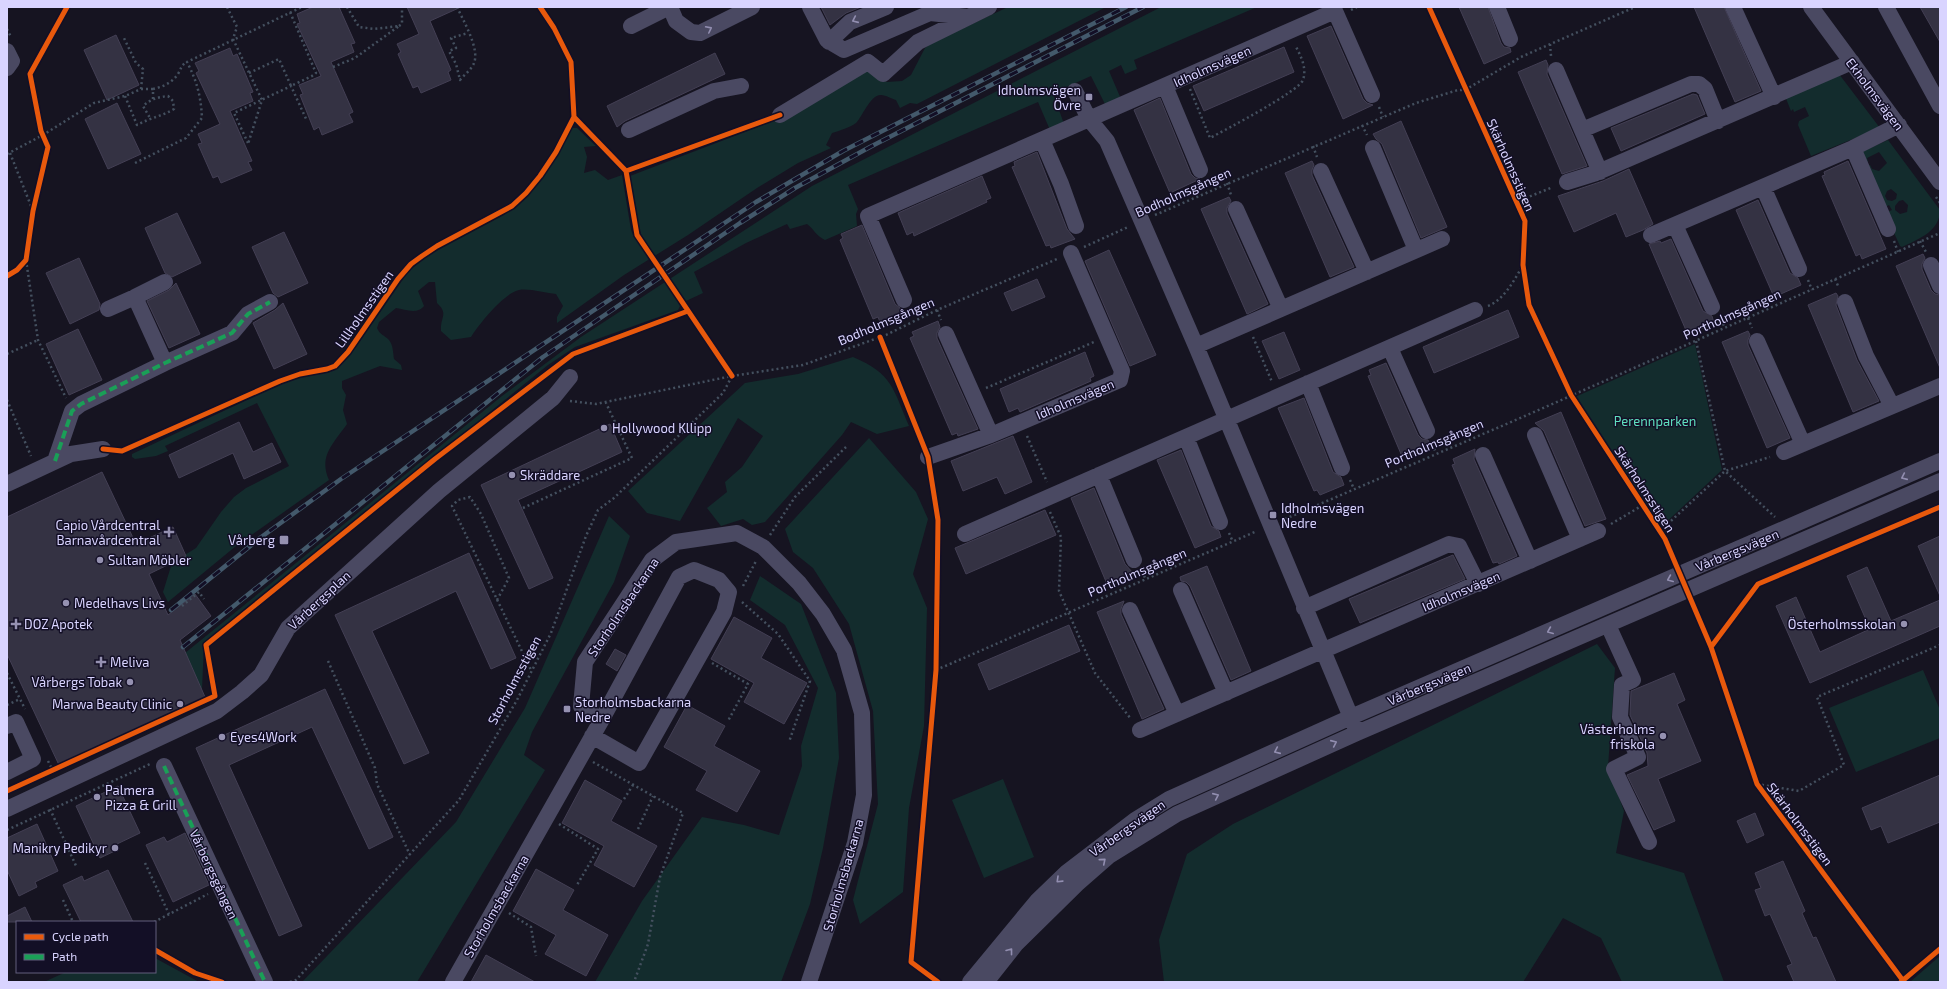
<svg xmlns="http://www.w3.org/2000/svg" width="1947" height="989" viewBox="0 0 1947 989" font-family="'Exo 2',sans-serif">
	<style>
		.green { fill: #132c2d; fill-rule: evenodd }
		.building { fill: #343243; stroke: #433f54 }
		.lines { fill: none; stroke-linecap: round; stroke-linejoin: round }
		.path { stroke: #44505f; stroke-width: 2.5; stroke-dasharray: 2 3; stroke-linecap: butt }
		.minor { stroke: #4a4962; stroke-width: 16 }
		.rail-casing { stroke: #43596b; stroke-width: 4.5 }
		.rail { stroke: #130f26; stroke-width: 3; stroke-dasharray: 9; stroke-linecap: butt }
		.quiet { stroke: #1a9f57; stroke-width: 4; stroke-dasharray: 8 4; stroke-linecap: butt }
		.cycleway-casing { stroke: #130f26; stroke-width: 8 }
		.cycleway { stroke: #e8590c; stroke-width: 5 }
		.oneway { stroke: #928eb0 }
		.poi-dot { fill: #9591b1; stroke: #130f26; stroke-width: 1.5 }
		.labels { text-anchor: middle; stroke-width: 3; stroke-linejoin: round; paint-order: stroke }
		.street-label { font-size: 13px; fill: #d9d4ff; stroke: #130f26 }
		.poi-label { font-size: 13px; fill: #d9d4ff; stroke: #130f26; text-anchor: start }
		.park-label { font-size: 13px; fill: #5fe0c0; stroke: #130f26 }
	</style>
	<rect width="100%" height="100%" fill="#161421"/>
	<path class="green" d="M1008 7H1106L917 104 910 103 900 108 896 100C892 99 886 95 881 95 871 94 862 117 856 123 849 128 841 130 832 133L826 145 831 148 798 163 757 188 688 235 624 275 557 323V317L563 306 556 294C546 293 528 288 519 290 504 293 479 324 471 337L451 340 441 331C440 317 449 314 437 303L435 282H429L418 291 424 306C417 315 405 309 396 308L379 322 377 328C380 335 384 335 389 340 393 345 393 352 394 359L401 365 402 370 380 366 342 381V388L346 395 343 410 347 424C334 443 318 456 329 480L236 546 168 602 163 592 172 563 196 548 221 512 234 497 246 488 289 466 257 403 165 446 168 451 156 456 135 459 132 457V454L296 377 335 369 356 347 408 272 427 256 504 215 518 205 546 173 572 128H577L596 146 584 147 587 157 584 173 595 170 608 180 622 175 631 230 634 237 641 233 637 225 630 176 771 122 865 70 887 82 902 81 911 75 925 48 930 44Z
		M1161 7H1257L1134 60 1137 69 1125 74 1121 65 1109 71 1121 99 1106 106 1091 76 1053 93 1064 124 1050 130 1038 102 848 185 858 209 856 214 857 226 825 240C816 236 814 229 807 224L790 229 787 224 746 243 694 272 703 293 686 301 684 298 678 302 680 306 678 310 575 347 548 365 204 643 202 690 185 653 502 396 581 337 812 186Z
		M1839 74 1880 128 1811 156 1798 125 1799 121 1809 116 1805 107 1794 112 1793 109 1791 111 1785 96Z
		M1888 140 1940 210C1940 231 1919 239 1902 247L1900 246 1885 213 1892 210 1889 205 1883 208 1866 167 1870 165 1872 169 1879 171 1887 163 1879 152 1867 158 1868 162 1863 163 1859 153ZM1891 189 1897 194 1896 199 1892 201 1887 200 1885 196 1887 191ZM1903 200 1908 205 1907 212 1900 214 1895 210V206L1899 201Z
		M1695 344 1722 470 1660 528 1575 397Z
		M853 357C893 374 893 389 909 426L877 434 851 422 842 435 765 522 752 525 743 519 721 526 707 508 727 492 725 482 742 467 763 436 738 418 680 521 647 513 628 491 745 383 798 374Z
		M869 438 916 492 928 519 913 574 927 608 924 726 909 808 903 892 860 924 853 900 878 804 873 711 849 624 813 568 793 552 785 529Z
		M609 516 630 536 614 582 532 732 524 755 545 770 417 982H302L456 822 525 708Z
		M760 576 801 604 836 693 839 758 823 848 810 904 781 982H595L642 901 702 817 744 825 779 835 802 766 801 746 818 688 785 625 750 600Z
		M1597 644 1615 668 1608 767 1624 811 1616 853 1684 873 1724 982H1622L1601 938 1563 918 1523 982H1164L1159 940 1187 854 1233 824Z
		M1923 670 1940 710V738L1856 772 1829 708Z
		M1003 779 1034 857 984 878 952 800Z
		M1940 956V982H1910Z
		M155 958 199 982H44L66 972H155Z"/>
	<path class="building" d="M313 7H339L355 43 351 44 354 52 331 62 353 112 349 114 353 122 322 135 319 127 314 130 300 95 303 94 299 85 321 76 297 24 300 23 297 14Z
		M407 7H461L430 21 451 70 448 72 451 80 421 93 418 86 413 88 398 54 401 52 397 44 419 34Z
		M821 7H861L846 13 830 25Z
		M1459 7H1488L1501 43 1504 47 1510 48 1511 52 1484 64Z
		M1694 7H1724L1761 91 1735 102Z
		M1920 7H1940V42Z
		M1331 26 1363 99 1367 103 1373 105 1343 119 1307 36Z
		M116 35 139 85 107 100 84 50Z
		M1284 47 1294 72 1204 111 1193 86Z
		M230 48 233 56 237 54 253 92 250 93 253 101 230 111 252 161 248 162 252 170 221 183 218 176 213 178 198 144 202 143 198 134 220 124 196 73 199 71 195 63Z
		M715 53 725 74 625 121 617 127 607 106Z
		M1546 60 1548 65 1547 74 1587 166 1562 174 1518 72Z
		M1693 94 1697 95 1705 114 1621 151 1611 128Z
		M1160 98 1191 174 1195 178 1200 179 1170 193 1134 110Z
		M117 103 141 154 108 169 85 119Z
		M1401 121 1447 227 1421 238 1382 144 1376 139 1373 134Z
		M1037 152 1067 229 1075 239 1051 248 1050 245 1046 246 1012 167 1015 166 1014 162Z
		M1312 161 1314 165 1312 170V175L1354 267 1330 277 1285 173Z
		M1848 161 1886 249 1862 259 1860 254 1856 256 1822 176 1825 175 1824 172Z
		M1629 169 1653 224 1643 230 1626 237 1616 213 1574 232 1558 196 1603 181Z
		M982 176 991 198 986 200 987 202 914 236 913 232 907 235 898 213Z
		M1229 197 1231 201 1227 208V213L1268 304 1247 314 1201 209Z
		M1758 200 1790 273 1798 278 1801 285 1774 297 1736 210Z
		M177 213 201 263 172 277 165 273 145 228Z
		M862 225 895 304 905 312 880 322 878 317 873 319 840 240 843 238 841 234Z
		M284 232 308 283 278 297 273 293 252 247Z
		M1671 239 1703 311 1712 316 1714 323 1688 335 1649 244 1660 241 1661 243Z
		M1109 250 1156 355 1130 366 1085 261Z
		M1923 254 1925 258 1922 264V269L1931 290 1935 294 1940 295V368L1896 266Z
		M79 258 100 304 99 310 70 324 46 273Z
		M1037 279 1045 297 1012 311 1004 293Z
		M176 283 200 334 169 348 147 301 169 290Z
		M1836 293 1838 296 1836 305 1857 360 1879 401 1853 412 1808 305Z
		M283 303 307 354 274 369 253 323 275 310Z
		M1508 310 1519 337 1434 373 1423 347Z
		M938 321 940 327 937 333V338L978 429 958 436 957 433 952 435 910 338 914 336 912 332Z
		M78 329 102 380 69 395 46 344Z
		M1748 331 1750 335 1748 340V345L1790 438 1767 448 1722 342Z
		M1284 332 1300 370 1279 379 1262 341Z
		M1085 352 1094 376 1090 378 1091 381 1020 412 1018 408 1009 412 1000 389Z
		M1386 363 1418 435 1422 439 1428 440 1431 448 1407 458 1405 453 1401 454 1368 376 1371 375 1369 370Z
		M1304 398 1333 472 1341 477 1344 485 1320 495 1317 490 1314 491 1278 408Z
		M1561 412 1606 519 1585 526 1544 431 1535 423Z
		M239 422 253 452 272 443 281 462 244 479 233 453 179 478 169 455Z
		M610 424 622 452 518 500 553 578 529 589 481 485Z
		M1013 436 1032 482 1005 494 997 477 963 491 951 461Z
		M1475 449 1474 459 1517 556 1499 564 1498 562 1493 563 1452 465 1455 464 1453 459Z
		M1181 450 1211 526 1219 531 1221 537 1195 548 1157 460Z
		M102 472 136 544 173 527 186 556 149 574 168 615 195 594 211 616 180 640 205 697 59 765 7 654V517Z
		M1094 488 1125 564 1133 573 1107 584 1071 498Z
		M1045 510 1056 535 966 574 955 548Z
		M1940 536V596L1918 546Z
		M469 553 516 658 491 669 456 591 372 631 429 753 404 764 335 615Z
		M1453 555 1465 579 1360 623 1349 599Z
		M1207 566 1251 671 1231 680 1190 586 1186 582 1181 581 1180 577Z
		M1867 567 1891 621 1940 600V626L1810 683 1776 606 1796 597 1820 652 1870 629 1847 576Z
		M1124 601 1121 609V614L1164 709 1142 719 1097 612Z
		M734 617 772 638 761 658 807 683 784 724 744 702 754 683 711 659Z
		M1069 625 1080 651 989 690 978 664Z
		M615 649 626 655 617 671 606 664Z
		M1674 673 1685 700 1677 704 1701 761 1658 779 1675 821 1654 830 1627 775 1648 766 1647 753 1630 715 1631 691Z
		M325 689 393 837 369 849 312 727 229 765 302 926 279 936 196 748Z
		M687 705 725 726 714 746 760 771 737 812 696 790 707 771 664 747Z
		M1940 775V822L1888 843 1881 826 1871 830 1862 808Z
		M585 780 622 801 611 821 657 846 634 887 594 865 604 846 562 823Z
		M118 786 140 833 117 844 119 849 100 858 76 806Z
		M1755 813 1764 835 1747 843 1737 821Z
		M37 824 58 871 35 882 37 887 19 896 7 870V838Z
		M185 833 209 885 173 902 146 845 164 837 167 842Z
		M1783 861 1805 911 1802 913 1813 938 1816 937 1836 982H1794L1787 966 1792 964 1770 914 1765 916 1755 890 1761 888 1755 873Z
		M536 869 574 890 563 910 608 935 586 976 545 954 556 935 513 911Z
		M108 870 133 922H81L63 885 82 876 84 881Z
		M25 907 32 922H7V916Z
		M486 955 535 982H471Z"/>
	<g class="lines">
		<path class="path" d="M227 7 237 27 233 39 262 100 248 144
			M457 7C463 20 480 49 474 63 472 69 464 75 460 80L456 64 449 51 456 48 451 38 468 33
			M1351 10 1357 7
			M399 26 402 24V7
			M7 29 11 37
			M1550 44 1551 56
			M333 67 355 58 399 26 374 29 359 27 347 7
			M249 73 279 59 291 86 312 76 316 73 290 12
			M141 89H153V99
			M153 89C162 87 172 83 178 74 181 69 181 65 187 62
			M1190 89 1210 138C1225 130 1298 92 1303 80 1307 68 1301 56 1295 45
			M125 96 137 125C150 118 162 116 174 109L173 101 168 96C158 97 151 99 143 106L150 118
			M1379 107 1383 117
			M1362 125 1367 135
			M248 143 234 113 291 86 307 121
			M1313 146 1317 157
			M10 153 33 211
			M7 154 43 135 94 103 125 96 141 89 143 69 136 63 123 36
			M135 163 186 138 202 118C201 97 197 81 187 62L302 7
			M1227 183 1231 195
			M1936 197 1940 203
			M1516 202 1553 187
			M1155 215 1416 103 1458 90H1465L1521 57 1635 7
			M1894 241 1898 252
			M1920 241 1926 252
			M1084 247 1128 227
			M26 260 38 340 66 398
			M1835 279 1839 288
			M1808 280 1812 290
			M1488 306C1504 300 1515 279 1523 265
			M937 310 941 320
			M1748 318 1752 328
			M1721 319 1725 328
			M1253 337 1272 382
			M1696 341 1725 471 1775 517
			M7 354 38 340
			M986 388 1094 342
			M7 400 31 456
			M570 401 596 404 732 376 803 365 886 335 937 310 1057 259
			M1027 436 1047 482
			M1432 444 1436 453
			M1350 480 1354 489
			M523 508 632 458 606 403
			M1050 512 1061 537 1059 591 1095 673 1131 719
			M1285 519 1525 416 1940 233
			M1611 524 1643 505
			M1660 531 1725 471 1770 457
			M1229 533 1233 542
			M770 535 795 497 846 447
			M1142 571 1146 580
			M743 586 756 561
			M497 600 509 578 481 514 470 497 458 500 452 506 531 670
			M742 602 778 634 810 681 789 742
			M182 606 199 592 204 599
			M328 661 375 768 377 784 410 855
			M712 663 748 684 728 721
			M936 670 1257 531
			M7 673 25 709
			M7 705 20 699
			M48 761 53 771
			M593 762 683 813 660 877 648 944 634 982
			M1757 784 1799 791 1844 765 1817 697 1940 645
			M624 799 633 785
			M50 809 77 868
			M559 824 598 849 577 885
			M638 829 653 796
			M7 830 150 764
			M145 863 169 914
			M63 900 73 922
			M509 913 531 927 536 956
			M154 922 208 894
			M290 982 296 980 459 800 517 700 551 633 586 536 598 510 614 498 723 393 732 376"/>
		<path class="minor" d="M670 7 676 21 691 32 700 33 752 7
			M810 7 827 40 844 50 930 13 968 17
			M1497 7 1510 39
			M1733 7 1774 97
			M1811 7 1940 182
			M1886 7 1940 106
			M631 26 669 7
			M829 42 850 22 886 7
			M7 51 12 61 7 68
			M1556 70 1600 172
			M1165 86 1200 170
			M1075 91 1089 119 1107 141 1196 346 1355 727
			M780 115 868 62 883 74 918 42 989 7
			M629 130 714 91 741 86
			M1582 130 1691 84H1699L1705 89 1718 121
			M1042 140 1061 184 1076 226
			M1373 148 1416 250
			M1853 148 1888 229
			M1321 171 1367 272
			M1567 182 1596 173 1852 62
			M1763 187 1799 269
			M1236 209 1281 309
			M1675 225 1712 307
			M1651 235 1853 148 1899 125
			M1931 265 1940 286
			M904 300 868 216 1335 11 1372 95
			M1845 302 1866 356 1892 406
			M108 309 135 297
			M946 334 991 435
			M1757 341 1803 444
			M1196 346 1442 239
			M1390 348 1427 431
			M165 363 135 297 165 282
			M1308 383 1342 468
			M1535 435 1580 539
			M1186 437 1220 522
			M1784 452 1940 386
			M1483 455 1530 561
			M928 457 991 435 1120 380 1122 371 1071 253
			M55 461 72 411 81 404 165 363 232 333 248 314 270 302
			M1099 475 1134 560
			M7 484 71 454 103 449
			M965 534 1475 310
			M1181 590 1226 693
			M1304 608 1449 544 1459 546 1478 584
			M1130 610 1177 714
			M1608 625 1633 680 1622 685 1620 717 1638 757 1614 769 1649 842
			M601 721 581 706 585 662 652 560 676 542 737 533 763 547 799 583 823 614 844 650 862 713 864 795 855 843 809 982
			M7 726 16 722 33 759 7 772
			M1140 730 1598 531
			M164 766 265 982
			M7 809 217 711 242 692 261 675 288 628 439 491 553 398 570 377
			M453 982C502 895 551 808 601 721L679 577 694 570 719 580 729 592 724 612 639 763 592 736
			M970 982 1037 901 1067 872 1135 820 1169 799 1351 717 1940 461
			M986 982 1016 944 1077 884 1109 856 1177 814 1357 733 1940 481"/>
		<g class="rail-casing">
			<path id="rail" d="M171 610 260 538 341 479 756 202 843 151 1126 7
				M183 647 543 357 740 223 795 188 870 147 1143 7"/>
		</g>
		<use href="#rail" class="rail"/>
		<path class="quiet" d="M55 461 72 411 81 404 165 363 232 333 248 314 270 302
			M164 766 265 982"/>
		<g class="cycleway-casing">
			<path id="cycleway" d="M1429 7 1525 221 1523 265 1529 305 1571 395 1665 539 1711 647 1757 784 1904 982
				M574 117 626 171 780 115
				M626 171 637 235 732 376
				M7 276 17 270 26 260 33 211 48 147 41 131 30 74 67 7
				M880 337 928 457 938 520 936 670 911 962 938 982
				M103 449 122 451 280 381 300 374 327 369 335 366 348 352 398 279 411 264 422 256 437 246 512 206 526 193 540 176 556 152 574 117 571 62 554 28 540 7
				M1711 647 1758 584 1940 507
				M7 791 215 696 206 645 435 459 573 354 688 311
				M155 950 195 973 222 982
				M1901 982 1940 949"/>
		</g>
		<use href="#cycleway" class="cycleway"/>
	</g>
	<defs><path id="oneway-chevron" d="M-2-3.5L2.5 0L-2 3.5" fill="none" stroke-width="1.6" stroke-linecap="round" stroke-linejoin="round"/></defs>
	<g class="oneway">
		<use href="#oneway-chevron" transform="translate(855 20) rotate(156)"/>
		<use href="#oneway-chevron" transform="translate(709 29) rotate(-27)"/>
		<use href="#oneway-chevron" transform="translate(1904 477) rotate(156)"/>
		<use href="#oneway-chevron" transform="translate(1670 579) rotate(157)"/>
		<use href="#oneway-chevron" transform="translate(1550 631) rotate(157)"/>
		<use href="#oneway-chevron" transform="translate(1334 743) rotate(-24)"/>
		<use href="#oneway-chevron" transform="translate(1277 751) rotate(156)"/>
		<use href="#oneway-chevron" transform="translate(1216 796) rotate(-24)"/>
		<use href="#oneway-chevron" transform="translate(1103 861) rotate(-40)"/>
		<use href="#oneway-chevron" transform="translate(1059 880) rotate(136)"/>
		<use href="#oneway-chevron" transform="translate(1010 951) rotate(-52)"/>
	</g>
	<g class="poi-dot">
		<rect x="1085" y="93" width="8" height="8" rx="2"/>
		<circle cx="604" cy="428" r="4"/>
		<circle cx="512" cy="475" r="4"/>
		<rect x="1269" y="511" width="8" height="8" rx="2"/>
		<path d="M167 526h4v4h4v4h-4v4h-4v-4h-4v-4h4z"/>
		<rect x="279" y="535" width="10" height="10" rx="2"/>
		<circle cx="100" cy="560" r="4"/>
		<circle cx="66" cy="603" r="4"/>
		<path d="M14 618h4v4h4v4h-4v4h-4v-4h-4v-4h4z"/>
		<circle cx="1904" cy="624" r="4"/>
		<path d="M99 656h4v4h4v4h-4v4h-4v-4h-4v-4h4z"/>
		<circle cx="130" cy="682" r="4"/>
		<circle cx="180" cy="704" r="4"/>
		<rect x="563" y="705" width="8" height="8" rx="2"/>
		<circle cx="1663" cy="736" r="4"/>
		<circle cx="222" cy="737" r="4"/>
		<circle cx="97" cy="797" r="4"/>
		<circle cx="115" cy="848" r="4"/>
	</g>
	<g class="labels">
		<g class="street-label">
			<text transform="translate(1212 66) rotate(-24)" y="5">Idholmsvägen</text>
			<text transform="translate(1875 94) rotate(53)" y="5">Ekholmsvägen</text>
			<text transform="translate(1511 165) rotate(66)" y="5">Skärholmsstigen</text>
			<text transform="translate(1183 192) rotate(-24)" y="5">Bodholmsgången</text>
			<text transform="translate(364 309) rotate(-55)" y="5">Lillholmsstigen</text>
			<text transform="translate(1732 314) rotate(-24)" y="5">Portholmsgången</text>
			<text transform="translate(886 321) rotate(-23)" y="5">Bodholmsgången</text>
			<text transform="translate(1075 399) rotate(-23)" y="5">Idholmsvägen</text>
			<text transform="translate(1434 443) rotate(-23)" y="5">Portholmsgången</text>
			<text transform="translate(1645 489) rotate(57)" y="5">Skärholmsstigen</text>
			<text transform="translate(1737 550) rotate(-23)" y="5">Vårbergsvägen</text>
			<text transform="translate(1137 572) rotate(-23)" y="5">Portholmsgången</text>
			<text transform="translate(1461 591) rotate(-23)" y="5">Idholmsvägen</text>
			<text transform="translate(319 600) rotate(-43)" y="5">Vårbergsplan</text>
			<text transform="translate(623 607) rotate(-56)" y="5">Storholmsbackarna</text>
			<text transform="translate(514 680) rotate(-62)" y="5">Storholmsstigen</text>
			<text transform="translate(1429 684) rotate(-23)" y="5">Vårbergsvägen</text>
			<text transform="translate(1800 824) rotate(53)" y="5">Skärholmsstigen</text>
			<text transform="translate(1127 828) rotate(-35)" y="5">Vårbergsvägen</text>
			<text transform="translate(214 874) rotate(65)" y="5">Vårbergsgången</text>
			<text transform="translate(843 875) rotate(-74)" y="5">Storholmsbackarna</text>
			<text transform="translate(496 906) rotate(-60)" y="5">Storholmsbackarna</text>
		</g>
		<g class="poi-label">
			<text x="1081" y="95" text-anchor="end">Idholmsvägen<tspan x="1081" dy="15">Övre</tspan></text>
			<text x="612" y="433">Hollywood Kllipp</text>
			<text x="520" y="480">Skräddare</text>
			<text x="1281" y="513">Idholmsvägen<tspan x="1281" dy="15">Nedre</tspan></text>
			<text x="160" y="530" text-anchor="end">Capio Vårdcentral<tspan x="160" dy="15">Barnavårdcentral</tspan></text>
			<text x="275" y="545" text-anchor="end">Vårberg</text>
			<text x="108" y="565">Sultan Möbler</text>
			<text x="74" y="608">Medelhavs Livs</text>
			<text x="24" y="629">DOZ Apotek</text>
			<text x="1896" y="629" text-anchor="end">Österholmsskolan</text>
			<text x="110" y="667">Meliva</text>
			<text x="122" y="687" text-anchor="end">Vårbergs Tobak</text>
			<text x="575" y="707">Storholmsbackarna<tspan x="575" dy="15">Nedre</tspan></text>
			<text x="172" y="709" text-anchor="end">Marwa Beauty Clinic</text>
			<text x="1655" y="734" text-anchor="end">Västerholms<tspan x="1655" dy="15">friskola</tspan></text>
			<text x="230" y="742">Eyes4Work</text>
			<text x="105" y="795">Palmera<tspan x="105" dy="15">Pizza &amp; Grill</tspan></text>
			<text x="107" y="853" text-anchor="end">Manikry Pedikyr</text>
		</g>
		<g class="park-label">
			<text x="1655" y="426">Perennparken</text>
		</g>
	</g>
	<rect width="1947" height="989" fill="none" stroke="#d9d4ff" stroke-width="16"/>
	<rect x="16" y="921" width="140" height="52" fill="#130f26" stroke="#625e7d"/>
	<rect x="24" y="934" width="20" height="6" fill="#e8590c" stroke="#625e7d"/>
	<text x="52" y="941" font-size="12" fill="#d9d4ff">Cycle path</text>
	<rect x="24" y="954" width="20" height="6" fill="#1a9f57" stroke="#625e7d"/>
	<text x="52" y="961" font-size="12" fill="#d9d4ff">Path</text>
</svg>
